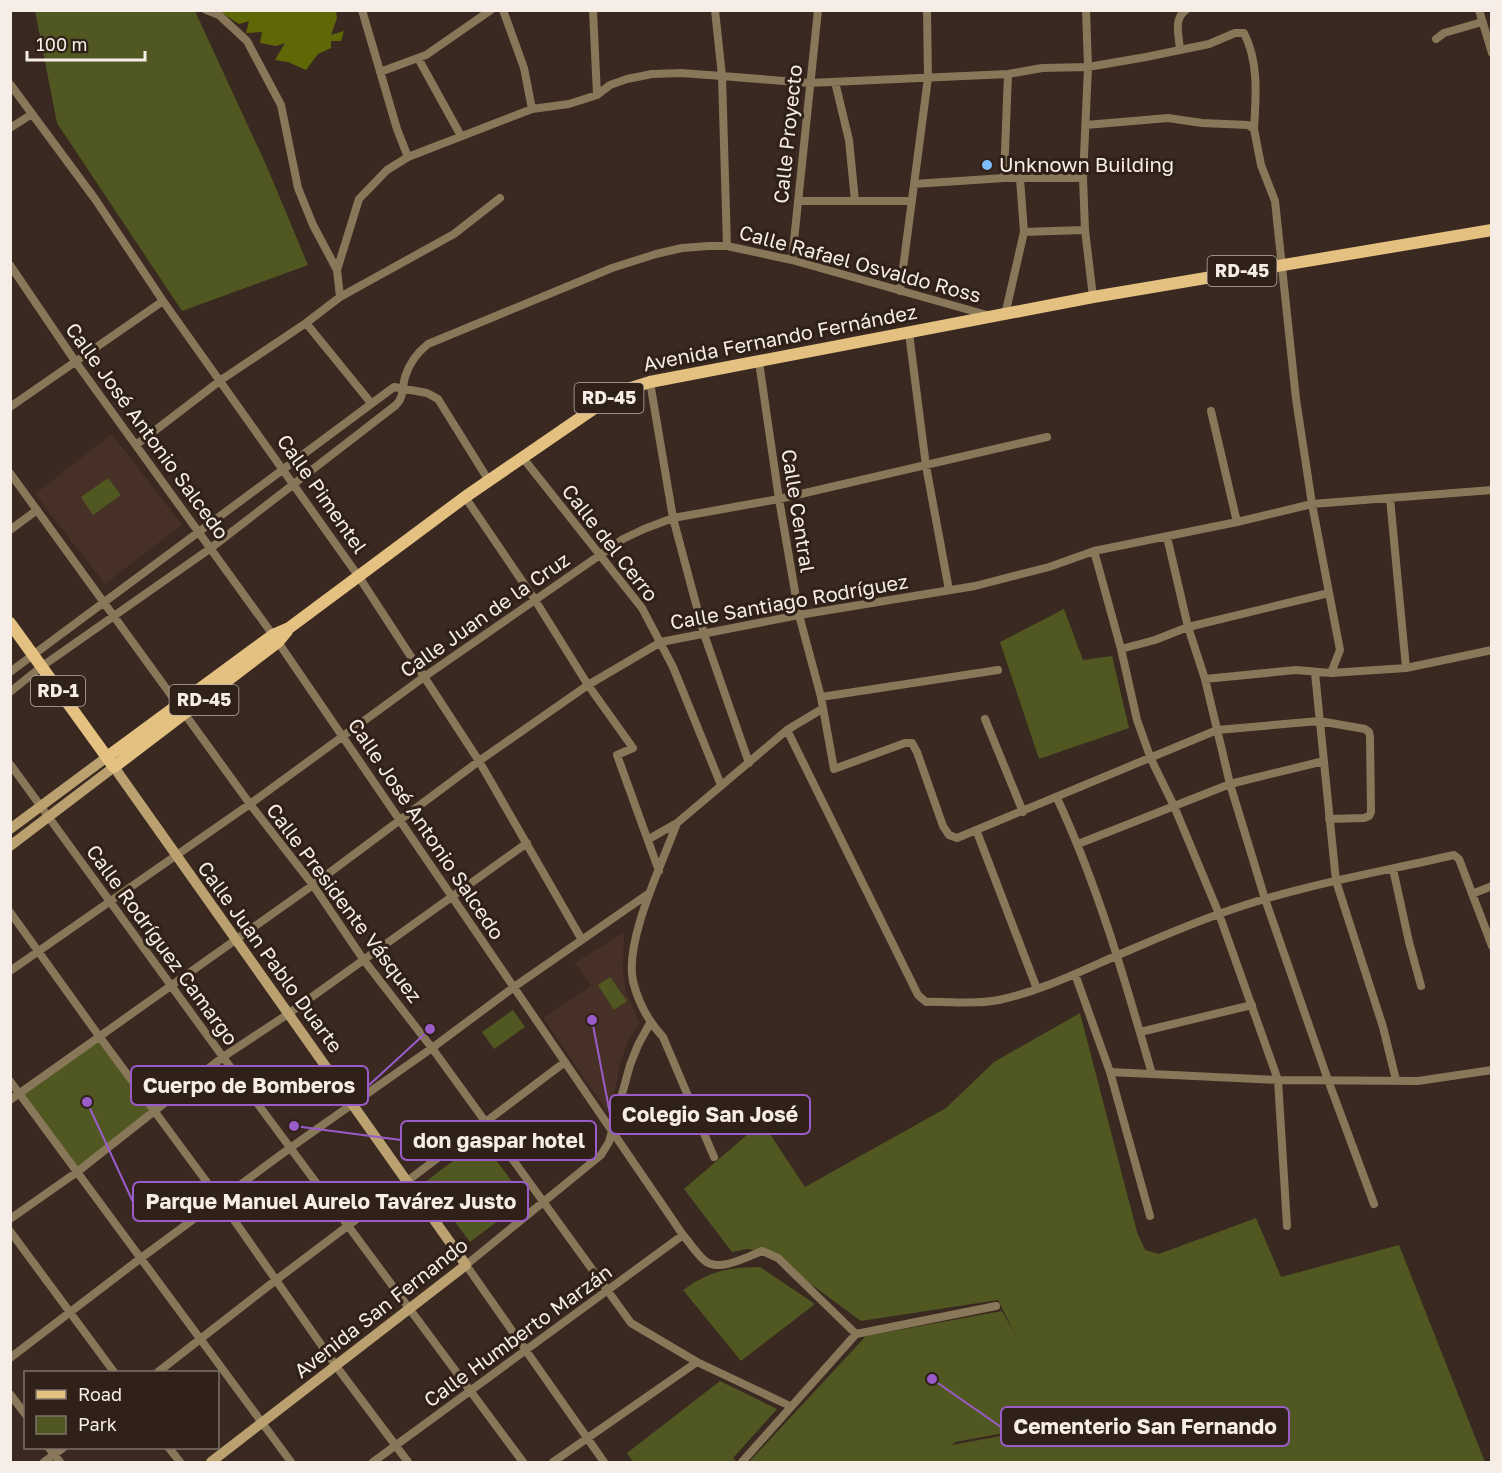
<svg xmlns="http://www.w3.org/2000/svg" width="1502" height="1473" viewBox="0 0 1502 1473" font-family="'Golos Text',sans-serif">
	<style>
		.built { fill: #473126 }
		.green { fill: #515720; fill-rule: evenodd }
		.forest { fill: #606707 }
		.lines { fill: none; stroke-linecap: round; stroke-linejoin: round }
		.street { stroke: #887759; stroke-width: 8 }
		.secondary { stroke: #bca170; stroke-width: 10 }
		.primary { stroke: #e4c181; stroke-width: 12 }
		.poi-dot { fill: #7cbef9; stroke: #2f2018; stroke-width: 2 }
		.labels { text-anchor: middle; stroke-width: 6; stroke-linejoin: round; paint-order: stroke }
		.shield { fill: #2f2018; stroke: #bbb0a9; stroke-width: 1.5 }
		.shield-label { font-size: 18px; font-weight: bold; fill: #f7ede7 }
		.street-label { font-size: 20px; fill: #f7ede7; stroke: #2f2018 }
		.poi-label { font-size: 20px; fill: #f7ede7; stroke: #2f2018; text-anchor: start }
		.leader { fill: none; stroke: #9a5cc9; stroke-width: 2 }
		.callout-dot { fill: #9a5cc9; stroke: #2f2018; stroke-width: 2 }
		.callout { fill: #2f2018; stroke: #9a5cc9; stroke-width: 2 }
		.callout-label { font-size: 21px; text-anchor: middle; font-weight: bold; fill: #f7ede7 }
	</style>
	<rect width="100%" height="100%" fill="#392921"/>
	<path class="built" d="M112 434 182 525 105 584 35 494Z
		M624 932 623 971 626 992 640 1023 628 1041 620 1064 616 1086 607 1111 543 1018 591 986 575 963Z"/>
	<path class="green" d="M35 11H195L267 167 308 265 182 311 57 123Z
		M108 478 121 495 93 515 81 497Z
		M1064 609 1083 660 1112 656 1129 728 1039 759 1000 642Z
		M610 977 627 1001 614 1010 598 985Z
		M513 1010 525 1027 494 1049 482 1032Z
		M1080 1013 1137 1232 1145 1250 1159 1254 1256 1218 1281 1277 1399 1245 1485 1462H749L866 1336 1002 1311 1016 1336 998 1300 861 1321 767 1252 747 1249 732 1252 684 1189 762 1122 805 1187 946 1108 994 1062ZM1059 1423 1060 1425 952 1445 955 1442Z
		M99 1036 154 1111 77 1172 20 1094Z
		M481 1140 526 1200 470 1242 425 1182Z
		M760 1267 815 1304 741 1361 683 1290C712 1270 726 1268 760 1267Z
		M720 1381 777 1409 733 1458 737 1462H633L627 1453Z"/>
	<path class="forest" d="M219 11H336L337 18 331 35 344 31 341 41H331V48L318 54 306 70 288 62 275 60 285 43 276 46 260 43 262 32 246 33 249 21 239 24Z"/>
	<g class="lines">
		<path class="street" d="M206 10 219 15 247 41 281 105 298 188 313 225 337 270 340 297
			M362 10 397 129 408 157
			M503 10 524 68 532 109
			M593 10 597 95
			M715 10 722 76 809 83 1008 74 1042 68 1088 67 1146 57 1209 44 1235 33H1244C1259 62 1256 97 1254 129
			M1086 10 1088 67 1083 178 1085 230 1093 297
			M1479 10 1492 53
			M1436 39 1444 33 1482 22
			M1180 50C1179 35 1173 19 1186 10
			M418 58 461 136
			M380 72 426 55 491 10
			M835 82 849 140 855 201
			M10 84 95 199 163 301 359 577 479 761 582 940
			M1086 125 1168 118 1202 123 1248 125 1254 129 1261 165 1275 201 1296 399 1312 504 1340 650 1331 673
			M10 128 32 114
			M1004 178 1008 74
			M914 184 1004 178H1083
			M798 201H912
			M1024 232 1085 230
			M792 260 818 10
			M10 265 75 361 278 642 683 1235C690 1243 696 1253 704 1260 718 1273 747 1257 762 1251L778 1258 856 1334
			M337 270 359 199 387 170 408 157 532 109 569 104 597 95 610 85 627 79 652 74 681 73 722 76 727 246
			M900 291 928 78 927 10
			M1005 315 1024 232 1020 179
			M306 323 371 403
			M909 333 926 466 949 590
			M759 362 779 499 799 615 821 697 834 769 905 743H912L917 752 943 826 949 835 957 838 1217 730 1319 721 1365 729 1369 732 1370 737 1371 812 1369 816 1364 818 1329 819
			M650 382 673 518 704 634 749 763
			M10 407 163 301
			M1211 411 1237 522
			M136 445 221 380 306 323 340 297 454 234 500 198
			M523 458 642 608 673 667 721 785
			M10 473 250 804 313 885 363 959 432 1048 631 1323 697 1362 790 1406
			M465 497 535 600 588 685 633 748 617 755 659 871
			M1390 498 1406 668
			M10 530 37 510
			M1167 537 1188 627 1205 679 1230 784 1265 899 1328 1080 1374 1204
			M1094 551 1121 649 1137 720 1151 759 1174 806 1219 914 1278 1080 1287 1226
			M1121 649 1155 640 1188 627 1329 593
			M10 672 394 387 427 393 438 399 489 481
			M1315 673 1336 881 1383 1027 1396 1080
			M1205 679 1296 670 1331 673 1406 668 1492 650
			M10 692 41 667 211 548 396 405C404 397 402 388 405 377 409 364 418 352 428 344L612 268 656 254 682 248 708 246H727L792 260 987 315
			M821 697 998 670
			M985 719 1023 812
			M787 730 918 995 926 1002C950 1001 975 1005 999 1000 1041 991 1079 972 1118 955 1151 941 1185 926 1219 914 1295 886 1376 873 1454 855L1459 859 1492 946
			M10 764 223 1057 523 1462
			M1057 798C1098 886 1125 980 1152 1074L1278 1080 1418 1081 1492 1070
			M677 823C663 862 624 941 633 981 638 1002 648 1021 663 1037L714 1157
			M977 832 1037 989
			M649 839 677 823 787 730 822 709
			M1078 844 1230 784 1324 761
			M1393 869 1409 942 1421 986
			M1472 894 1492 886
			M10 912 99 1036 220 1200 336 1366 408 1462
			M10 971 250 804 424 677 623 539 644 529 673 518 779 499 1047 437
			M1075 974 1110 1072 1152 1074
			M1140 1032 1252 1005
			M1110 1072 1150 1216
			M10 1081 291 1462
			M10 1100 313 885 479 761 588 685 661 642 799 615 975 586 1049 567 1094 551 1237 522 1312 504 1492 490
			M10 1219 77 1172 223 1057 288 1014 527 843
			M10 1231 114 1372
			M10 1358 141 1258 290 1148 432 1048 514 987 648 894
			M158 1372 276 1280 565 1062
			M10 1394 26 1415
			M49 1448 60 1462
			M169 1448 180 1462
			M44 1462 63 1448
			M373 1462 683 1235
			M553 1462 697 1362
			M604 1462 466 1265 601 1155 609 1142 630 1065 638 1045 650 1023
			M742 1462 856 1334 996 1306"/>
		<path class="secondary" d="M10 829 107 757
			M10 846 114 767 466 1265 211 1462"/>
		<path class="primary" d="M10 623 114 767 278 642 287 631
			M107 757 273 635 289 628 465 497 618 392 650 382 1093 297 1492 230"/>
	</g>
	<circle class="poi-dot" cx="987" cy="165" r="6"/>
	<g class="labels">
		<g class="shield">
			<rect x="1207.5" y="256" width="69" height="30" rx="4.5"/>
			<rect x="574.5" y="383" width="69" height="30" rx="4.5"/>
			<rect x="31" y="676" width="54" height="30" rx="4.5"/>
			<rect x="169.5" y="685" width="69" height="30" rx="4.5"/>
		</g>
		<g class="shield-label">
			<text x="1242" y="277">RD-45</text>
			<text x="609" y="404">RD-45</text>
			<text x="58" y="697">RD-1</text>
			<text x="204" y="706">RD-45</text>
		</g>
		<g class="street-label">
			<text transform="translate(788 134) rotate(-84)" y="7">Calle Proyecto</text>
			<text transform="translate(860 264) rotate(15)" y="7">Calle Rafael Osvaldo Ross</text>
			<text transform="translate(780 338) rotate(-11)" y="7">Avenida Fernando Fernández</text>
			<text transform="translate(147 431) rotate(54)" y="7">Calle José Antonio Salcedo</text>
			<text transform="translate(322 494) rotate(55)" y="7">Calle Pimentel</text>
			<text transform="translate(798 511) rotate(81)" y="7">Calle Central</text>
			<text transform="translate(610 543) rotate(52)" y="7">Calle del Cerro</text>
			<text transform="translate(789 602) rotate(-10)" y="7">Calle Santiago Rodríguez</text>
			<text transform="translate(485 615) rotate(-35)" y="7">Calle Juan de la Cruz</text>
			<text transform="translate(426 829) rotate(56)" y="7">Calle José Antonio Salcedo</text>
			<text transform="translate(344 903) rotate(53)" y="7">Calle Presidente Vásquez</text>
			<text transform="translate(162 945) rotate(54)" y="7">Calle Rodríguez Camargo</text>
			<text transform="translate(270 957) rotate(54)" y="7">Calle Juan Pablo Duarte</text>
			<text transform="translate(381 1308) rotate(-38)" y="7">Avenida San Fernando</text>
			<text transform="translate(518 1336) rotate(-36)" y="7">Calle Humberto Marzán</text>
		</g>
		<g class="poi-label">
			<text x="999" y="172">Unknown Building</text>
		</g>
	</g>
	<path class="leader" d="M430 1029L368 1086M592 1020L610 1114M294 1126L401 1140M87 1102L133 1202M932 1379L1001 1427"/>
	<g class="callout-dot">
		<circle cx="430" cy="1029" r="6"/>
		<circle cx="592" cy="1020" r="6"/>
		<circle cx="294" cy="1126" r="6"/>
		<circle cx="87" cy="1102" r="6"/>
		<circle cx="932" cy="1379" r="6"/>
	</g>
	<g class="callout">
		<rect x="131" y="1066" width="237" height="39" rx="6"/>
		<rect x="610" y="1095" width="200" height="39" rx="6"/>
		<rect x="401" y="1121" width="195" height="39" rx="6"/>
		<rect x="133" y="1182" width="395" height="39" rx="6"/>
		<rect x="1001" y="1407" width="288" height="39" rx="6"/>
	</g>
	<g class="callout-label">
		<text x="249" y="1093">Cuerpo de Bomberos</text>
		<text x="710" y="1122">Colegio San José</text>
		<text x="499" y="1148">don gaspar hotel</text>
		<text x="331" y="1209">Parque Manuel Aurelo Tavárez Justo</text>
		<text x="1145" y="1434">Cementerio San Fernando</text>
	</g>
	<rect width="1502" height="1473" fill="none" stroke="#f7ede7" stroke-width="24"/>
	<rect x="24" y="1371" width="195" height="78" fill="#2f2018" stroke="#7f726b" stroke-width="1.5"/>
	<rect x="36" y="1390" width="30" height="9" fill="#e4c181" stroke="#7f726b" stroke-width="1.5"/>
	<text x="78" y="1401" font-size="18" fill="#f7ede7">Road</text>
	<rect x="36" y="1416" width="30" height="18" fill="#515720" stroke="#7f726b" stroke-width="1.5"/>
	<text x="78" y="1431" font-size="18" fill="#f7ede7">Park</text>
	<path d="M27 51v9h118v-9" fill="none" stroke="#f7ede7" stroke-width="3"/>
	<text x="36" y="51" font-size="18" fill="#f7ede7" stroke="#2f2018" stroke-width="4.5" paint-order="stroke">100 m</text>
</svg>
